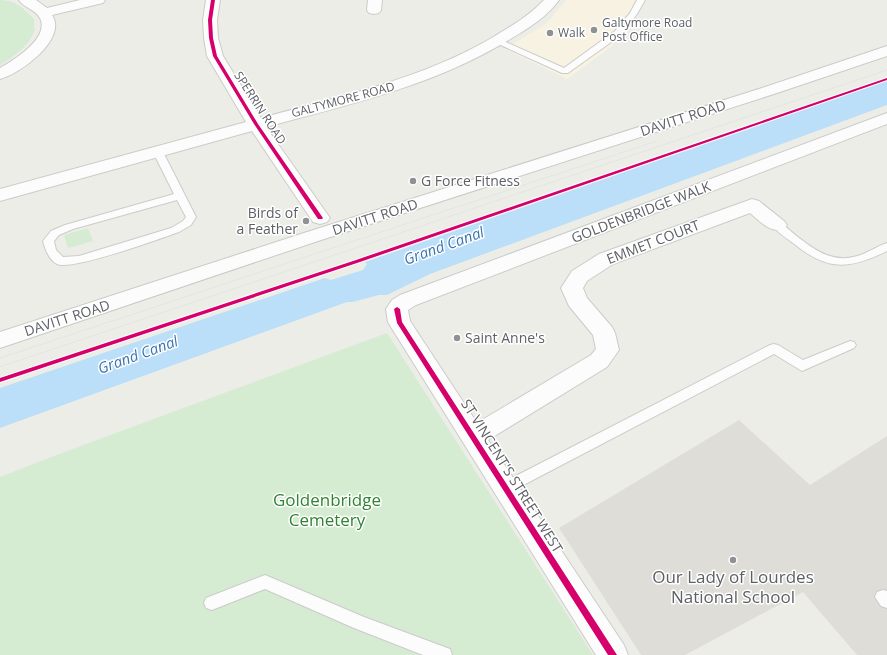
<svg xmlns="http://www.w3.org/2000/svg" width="887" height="655" viewBox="0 0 887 655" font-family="'Open Sans',sans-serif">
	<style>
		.commercial { fill: #f7f2e1 }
		.education { fill: #dfddd7 }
		.green { fill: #d5ebd2 }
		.water { fill: #bbdff8 }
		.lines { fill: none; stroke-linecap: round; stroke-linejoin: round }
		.service-casing { stroke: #cbcbca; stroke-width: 2 }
		.minor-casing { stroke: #cbcbca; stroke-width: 2 }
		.secondary-casing { stroke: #c9cac8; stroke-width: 2 }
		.service { fill: #fcfcfc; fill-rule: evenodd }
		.minor { fill: #fcfcfc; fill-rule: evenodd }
		.secondary { fill: #fcfcfc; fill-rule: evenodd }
		.tram { stroke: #e4e4e3; stroke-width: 1 }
		.cycleway-casing { stroke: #fff; stroke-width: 2 }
		.cycleway { fill: #d6006c; fill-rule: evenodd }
		.poi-dot { fill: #8f9294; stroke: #fff; stroke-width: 1.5 }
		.labels { text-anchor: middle; stroke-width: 3; stroke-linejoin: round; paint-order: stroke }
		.far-poi-label { font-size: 12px; fill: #5d6166; stroke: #fff; text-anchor: start }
		.far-street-label { font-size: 12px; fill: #5d6166; stroke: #fff }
		.street-label { font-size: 14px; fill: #5d6166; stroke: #fff }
		.poi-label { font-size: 14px; fill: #5d6166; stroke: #fff; text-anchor: start }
		.water-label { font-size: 15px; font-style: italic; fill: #3a74af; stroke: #fff }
		.near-park-label { font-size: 17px; fill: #308332; stroke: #fff }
		.near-poi-label { font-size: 17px; fill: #5d6166; stroke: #fff }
	</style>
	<rect width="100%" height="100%" fill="#edede8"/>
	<path class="commercial" d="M566 0H647L629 27 612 46 567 79 505 49 547 23Z"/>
	<path class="education" d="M739 420 810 485 887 436V655H857L803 592 685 655H641L559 528Z"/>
	<path class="green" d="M0 0C16 0 24 9 34 19 34 23 35 28 34 32 29 46 13 57 0 65Z
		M88 228 93 241 68 248 64 235Z
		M387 333 593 655H0V477L67 451Z"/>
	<path class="water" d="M887 81V105L430 274 387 295H379L353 302H347L0 428V388L325 278 331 280 363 270 367 264 365 262Z"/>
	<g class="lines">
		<g class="service-casing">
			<path id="service" d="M637 0H645L637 14 621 35 568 73H562L494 42 495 40H501L564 68 615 31 630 13Z
				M158 149 163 152 196 217 191 225 179 232C159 239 72 271 57 264 49 260 45 249 43 241L51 231 65 225 174 194 153 152ZM177 200 186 217 183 221 171 228 79 256 63 257 56 250 54 241 59 235 73 229Z
				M777 222 781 223C801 239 825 264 853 257 865 255 875 247 887 243V251C848 270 827 271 793 243 786 238 777 232 772 225Z
				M850 341 854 342 856 345 854 348 802 371 774 354 510 492 505 494 500 492 498 488 500 484 770 345 774 344 778 345 803 360Z
				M265 575 364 617 450 649 452 655H423L354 628 265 589 212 610 206 608 204 603 206 598Z
				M883 590 887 591V608L881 606 875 597 877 592Z"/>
		</g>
		<g class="minor-casing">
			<path id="minor" d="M19 0H36L47 8 80 0H105L103 3 52 15C68 39 20 74 0 79V68C14 60 50 38 40 18 35 9 24 8 19 0Z
				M206 0H220L217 20 218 38 223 56 261 118C341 96 423 79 495 36 513 25 530 15 544 0H559C548 16 529 28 512 38 436 85 351 104 266 127L330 218 327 222 320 224 313 222 252 131 0 201V189L246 122 207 56 204 38 203 20Z
				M368 0H382L381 10 379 13 374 14 369 13 367 10Z
				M887 113V124L416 305 408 310 410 321 477 423 591 355 596 349 593 335 569 306 561 288 572 271 599 254 752 199 759 201 784 221 787 225 784 229C769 233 760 221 750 213L613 264 587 281 583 288 587 298 612 327 615 333 619 350 607 367 488 440 624 645 628 655H596L391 327 388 322 386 309 392 300 400 295Z"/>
		</g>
		<g class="secondary-casing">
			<path id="secondary" d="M887 46V56L774 94 318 241 0 348V332L304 233 762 88Z"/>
		</g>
		<use href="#service" class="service"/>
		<use href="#minor" class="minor"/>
		<use href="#secondary" class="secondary"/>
		<path class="tram" d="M0 358 657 141
			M0 367 887 70"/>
		<g class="cycleway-casing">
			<path id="cycleway" d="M211 0H215L212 20 213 38 217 56 258 124 323 218 322 219H318L254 124 213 56 209 38 208 20Z
				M887 78V80L360 262 0 382V378L356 260Z
				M397 307 400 309 402 322 617 655H608L397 323 394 309Z"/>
		</g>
		<use href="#cycleway" class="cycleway"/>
	</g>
	<g class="poi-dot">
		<circle cx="594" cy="30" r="4"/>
		<circle cx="550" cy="33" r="4"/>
		<circle cx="413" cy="181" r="4"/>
		<circle cx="306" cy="221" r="4"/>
		<circle cx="457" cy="338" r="4"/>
		<circle cx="733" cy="560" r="4"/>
	</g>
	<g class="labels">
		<g class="far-poi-label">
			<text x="602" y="27">Galtymore Road<tspan x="602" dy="14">Post Office</tspan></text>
			<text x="558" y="37">Walk</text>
		</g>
		<g class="far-street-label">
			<text transform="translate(343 100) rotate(-15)" y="4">GALTYMORE ROAD</text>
			<text transform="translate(260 108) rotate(57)" y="4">SPERRIN ROAD</text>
		</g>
		<g class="street-label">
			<text transform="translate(683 118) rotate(-18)" y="5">DAVITT ROAD</text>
			<text transform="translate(641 212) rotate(-21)" y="5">GOLDENBRIDGE WALK</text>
			<text transform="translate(375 217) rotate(-18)" y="5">DAVITT ROAD</text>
			<text transform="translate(653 242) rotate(-21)" y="5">EMMET COURT</text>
			<text transform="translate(67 318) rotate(-18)" y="5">DAVITT ROAD</text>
			<text transform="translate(512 476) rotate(58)" y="5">ST VINCENT'S STREET WEST</text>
		</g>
		<g class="poi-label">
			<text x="421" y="186">G Force Fitness</text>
			<text x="298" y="218" text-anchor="end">Birds of<tspan x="298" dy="16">a Feather</tspan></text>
			<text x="465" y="343">Saint Anne's</text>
		</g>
		<g class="water-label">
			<text transform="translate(444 246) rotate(-20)" y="5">Grand Canal</text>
			<text transform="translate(138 355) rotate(-20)" y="5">Grand Canal</text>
		</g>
		<g class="near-park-label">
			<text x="327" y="506">Goldenbridge<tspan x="327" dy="20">Cemetery</tspan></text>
		</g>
		<g class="near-poi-label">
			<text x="733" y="583">Our Lady of Lourdes<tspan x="733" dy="20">National School</tspan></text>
		</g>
	</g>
</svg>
